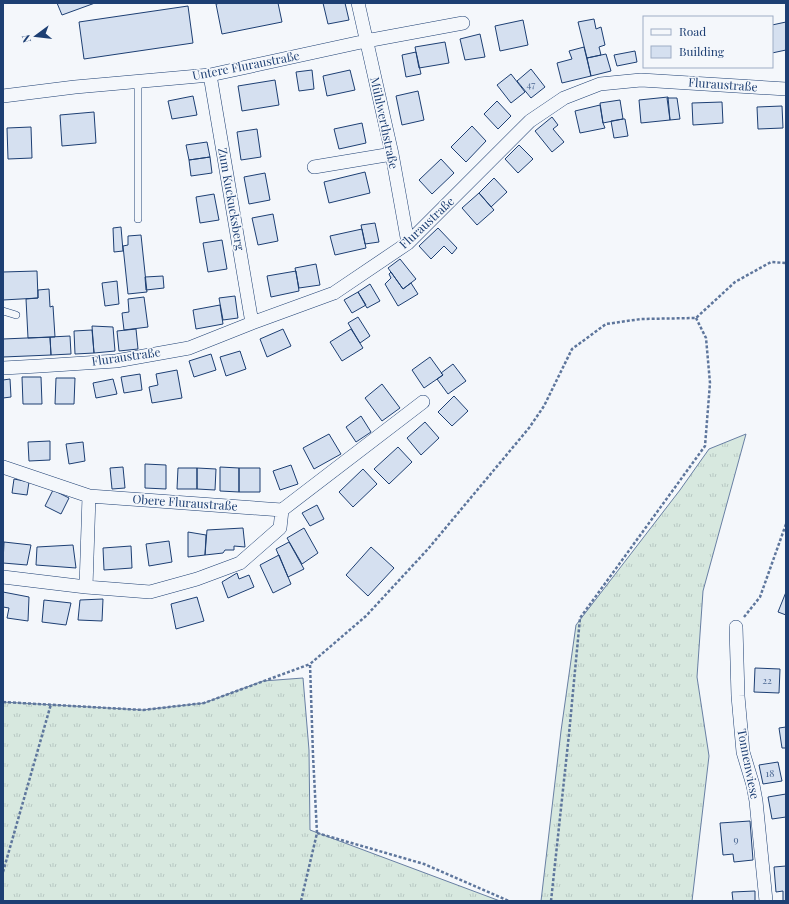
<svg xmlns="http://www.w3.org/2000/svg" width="789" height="904" viewBox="0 0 789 904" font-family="'Playfair Display',serif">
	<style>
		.grass { fill: url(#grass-tufts); stroke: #687fa3 }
		.building { fill: #d5e0f0; stroke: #1d3f73 }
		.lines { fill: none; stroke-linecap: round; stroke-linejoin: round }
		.service-casing { stroke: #1d3f73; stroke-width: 8 }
		.minor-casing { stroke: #1d3f73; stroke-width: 14 }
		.path { stroke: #5e769c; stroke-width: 2.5; stroke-dasharray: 3 2; stroke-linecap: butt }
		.service { stroke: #f4f7fb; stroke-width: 7 }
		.minor { stroke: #f4f7fb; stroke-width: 13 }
		.labels { text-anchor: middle; stroke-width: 3; stroke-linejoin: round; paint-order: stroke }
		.number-label { font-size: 10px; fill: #4b6792 }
		.street-label { font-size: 12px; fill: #1d3f73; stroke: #f4f7fb }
	</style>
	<defs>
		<pattern id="grass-tufts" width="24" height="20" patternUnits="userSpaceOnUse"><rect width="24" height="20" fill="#d7e8df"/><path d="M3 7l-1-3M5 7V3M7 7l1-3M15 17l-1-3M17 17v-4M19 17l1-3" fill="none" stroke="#b8c8c3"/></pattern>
	</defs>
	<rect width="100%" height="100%" fill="#f4f7fb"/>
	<path class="grass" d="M746 434 703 591 697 677 709 756 692 901H541L561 731 576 625 680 490 709 449Z
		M303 678 309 750 310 830 500 901H3V702L143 710 204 703 263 681Z"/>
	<path class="building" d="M57 3H95L62 15Z
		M221 3H278L282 22 222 34 216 4Z
		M323 3H345L349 20 328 24Z
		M188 6 193 43 84 59 79 22Z
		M594 19 596 29 601 27 605 45 599 47 601 55 587 58 578 22Z
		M523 20 528 45 500 51 495 26Z
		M786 22V50L772 53V25Z
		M480 34 485 57 465 60 460 39Z
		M445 42 449 63 419 68 415 47Z
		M584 47 591 76 562 83 557 63 572 59 569 51Z
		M635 51 637 62 617 66 614 55Z
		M416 52 421 74 406 77 402 55Z
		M606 54 611 71 591 76 587 58Z
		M531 69 545 87 531 98 517 81Z
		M312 70 314 89 299 91 296 72Z
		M350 70 355 90 327 96 323 76Z
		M511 74 525 92 511 103 497 85Z
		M275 80 279 105 242 111 238 86Z
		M418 91 424 120 402 125 396 96Z
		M193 96 197 115 172 119 168 101Z
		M668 97 670 120 641 123 639 100Z
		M667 98H677L680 119 670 120Z
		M620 100 623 119 603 123 600 103Z
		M497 101 511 116 498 129 484 114Z
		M722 102 723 123 693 125 692 103Z
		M600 105 603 123 605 128 580 133 575 111Z
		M782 106 783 128 758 129 757 107Z
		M94 112 96 143 62 146 60 115Z
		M552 117 558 125 553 129 564 142 552 152 535 131Z
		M623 119H625L628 136 614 138 611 121Z
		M362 123 366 143 339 149 334 129Z
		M472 126 486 141 466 162 451 147Z
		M31 127 32 158 8 159 7 128Z
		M257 129 261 157 241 160 237 132Z
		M207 142 210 157 189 160 186 145Z
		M519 145 533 159 518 173 505 159Z
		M210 157 212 173 191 176 189 160Z
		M441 159 454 173 432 194 419 180Z
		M365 172 370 193 329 203 324 182Z
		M265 173 270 200 249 204 244 177Z
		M494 178 507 192 491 207 479 193Z
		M479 193 494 210 477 225 462 208Z
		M214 194 219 220 200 223 196 197Z
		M273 214 278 241 258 245 252 218Z
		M375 223 379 242 365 244 361 225Z
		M121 227 123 251 114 252 113 228Z
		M438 228 457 248 452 254 444 246 431 259 419 246Z
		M362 229 366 248 335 255 330 236Z
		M141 235 147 292 128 294 123 246 128 245V236Z
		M222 240 227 269 208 272 203 243Z
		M400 259 416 279 403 289 388 268Z
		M316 264 320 285 299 288 295 268Z
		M37 271 38 298 3 300V272Z
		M296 271 299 291 271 297 267 276Z
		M391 272 403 289 411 283 418 294 398 306 385 284 391 278 389 274Z
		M163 276 164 288 146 290 145 277Z
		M117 281 119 304 105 306 102 283Z
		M370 284 380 301 367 308 358 292Z
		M49 289 50 307 53 306 55 337 28 338 26 299 38 298V290Z
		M358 292 366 305 352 313 344 300Z
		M235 296 238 318 223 320 219 298Z
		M144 297 148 327 124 330 122 313 129 312 128 299Z
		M220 305 223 324 196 329 193 310Z
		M358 317 370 336 360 343 348 323Z
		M92 326 113 327 115 351 94 353Z
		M136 329 138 349 119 351 117 331Z
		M283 329 291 346 267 357 260 339Z
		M351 329 363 348 342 361 330 342Z
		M92 330 94 353 75 354 74 331Z
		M70 336 71 354 51 355 50 337Z
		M50 337 51 355 3 357V339Z
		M240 351 246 369 226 376 220 357Z
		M211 354 216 370 194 377 189 361Z
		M430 357 443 375 424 388 412 370Z
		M453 364 466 381 448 394 437 379 443 375 441 373Z
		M177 370 182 398 152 403 149 387 158 385 156 374Z
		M140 374 142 390 124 393 121 377Z
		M22 377H41L42 404H23Z
		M56 378H75L74 404H55Z
		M10 379 11 397 3 398V380Z
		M113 379 117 394 96 398 93 383Z
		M382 384 400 408 382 421 365 398Z
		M454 396 468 411 452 426 438 412Z
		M361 416 371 432 356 442 346 427Z
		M425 422 439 438 421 455 407 438Z
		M329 434 341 454 314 469 303 448Z
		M50 441V460L29 461 28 442Z
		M83 442 85 461 69 464 66 444Z
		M398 447 412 462 389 484 374 469Z
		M145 464 166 465V489L145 488Z
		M291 465 298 484 280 490 273 471Z
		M123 467 125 488 112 489 110 468Z
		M220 467 239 468V492L220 491Z
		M178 468H197V489H177Z
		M197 468 216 469 215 490 197 489Z
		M239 468H260V492H239Z
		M363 469 377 484 353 507 339 492Z
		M14 479 29 482 27 495 12 493Z
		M53 490 69 498 61 514 45 506Z
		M317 505 324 519 310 526 302 513Z
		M243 528 245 547 234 546V550H225L223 553 205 555 207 530Z
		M304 528 318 553 302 564 287 538Z
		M188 532 206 535 205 555 188 557Z
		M169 541 172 562 149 566 146 544Z
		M4 542 31 545 27 565 3 563Z
		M289 542 304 569 288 577 276 549Z
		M73 545 76 568 36 565 37 547Z
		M131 546 132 568 104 570 103 548Z
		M371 547 394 568 368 596 346 575Z
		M279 555 291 584 273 593 260 565Z
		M237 573 239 579 249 575 254 587 228 598 222 582Z
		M3 592 29 597 28 621 7 618 9 608 3 607Z
		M786 592V615L778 612Z
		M197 597 204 621 176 629 171 604Z
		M103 599 102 621 78 620 80 600Z
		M44 600 71 603 66 625 42 622Z
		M755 668 780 669 779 693 754 692Z
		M786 727V748H782L779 728Z
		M778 762 782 781 763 784 759 765Z
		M786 794V817L772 819 768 797Z
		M750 821 753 860 734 862 733 854 723 855 720 823Z
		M786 866V901H783V891L776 892 774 867Z
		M755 891V901H733L732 892Z"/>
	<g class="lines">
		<g class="service-casing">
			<path id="service" d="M138 219V81
				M3 311 16 315"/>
		</g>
		<g class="minor-casing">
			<path id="minor" d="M358 3 392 154 408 243
				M210 75 252 323
				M3 96 75 87 210 75 366 41 463 23
				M314 167 392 154
				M3 368 39 366 116 361 189 348 252 323 334 293 408 243 530 121 564 98 600 84 641 80 786 89
				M3 467 89 496 282 510 423 402
				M3 577 86 587 150 592 197 579 240 563 280 528 282 510
				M86 587 89 496
				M736 627 738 696 743 752 753 785 756 801 766 901"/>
		</g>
		<path class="path" d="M744 617 760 597 786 524
			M3 702 143 710 204 703 294 670 310 664
			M317 833 424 864 509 901
			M3 872 51 704
			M301 901 317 833 313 755 310 664 366 616 428 549 529 428 544 406 572 349 606 324 641 319 696 318 735 282 771 262 786 263
			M551 901 569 734 580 618 705 446 710 383 706 338 696 318"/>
		<use href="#service" class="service"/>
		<use href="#minor" class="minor"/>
	</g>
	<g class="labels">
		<g class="number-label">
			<text x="531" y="88">47</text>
			<text x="767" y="684">22</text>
			<text x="770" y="777">18</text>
			<text x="736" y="843">9</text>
		</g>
		<g class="street-label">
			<text transform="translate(246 66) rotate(-11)" y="4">Untere Fluraustraße</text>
			<text transform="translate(723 85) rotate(4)" y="4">Fluraustraße</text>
			<text transform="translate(384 123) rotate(78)" y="4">Mühlwerthstraße</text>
			<text transform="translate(231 199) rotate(80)" y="4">Zum Kuckucksberg</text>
			<text transform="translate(427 223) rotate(-43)" y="4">Fluraustraße</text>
			<text transform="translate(126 357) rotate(-8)" y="4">Fluraustraße</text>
			<text transform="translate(185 503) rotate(4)" y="4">Obere Fluraustraße</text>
			<text transform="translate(748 764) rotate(79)" y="4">Tonnenwiese</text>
		</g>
	</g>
	<rect width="789" height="904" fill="none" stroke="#1d3f73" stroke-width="8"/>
	<rect x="643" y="16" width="130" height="52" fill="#f4f7fb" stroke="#9eadc5"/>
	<rect x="651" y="29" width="20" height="6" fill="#f4f7fb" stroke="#9eadc5"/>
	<text x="679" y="36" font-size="12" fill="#1d3f73">Road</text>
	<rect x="651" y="46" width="20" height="12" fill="#d5e0f0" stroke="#9eadc5"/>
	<text x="679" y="56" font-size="12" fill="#1d3f73">Building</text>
	<g transform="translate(36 36) rotate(255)" stroke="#f4f7fb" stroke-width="3" paint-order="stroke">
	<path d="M0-3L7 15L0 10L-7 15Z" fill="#1d3f73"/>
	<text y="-6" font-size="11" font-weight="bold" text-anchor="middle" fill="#1d3f73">N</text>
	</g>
</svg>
